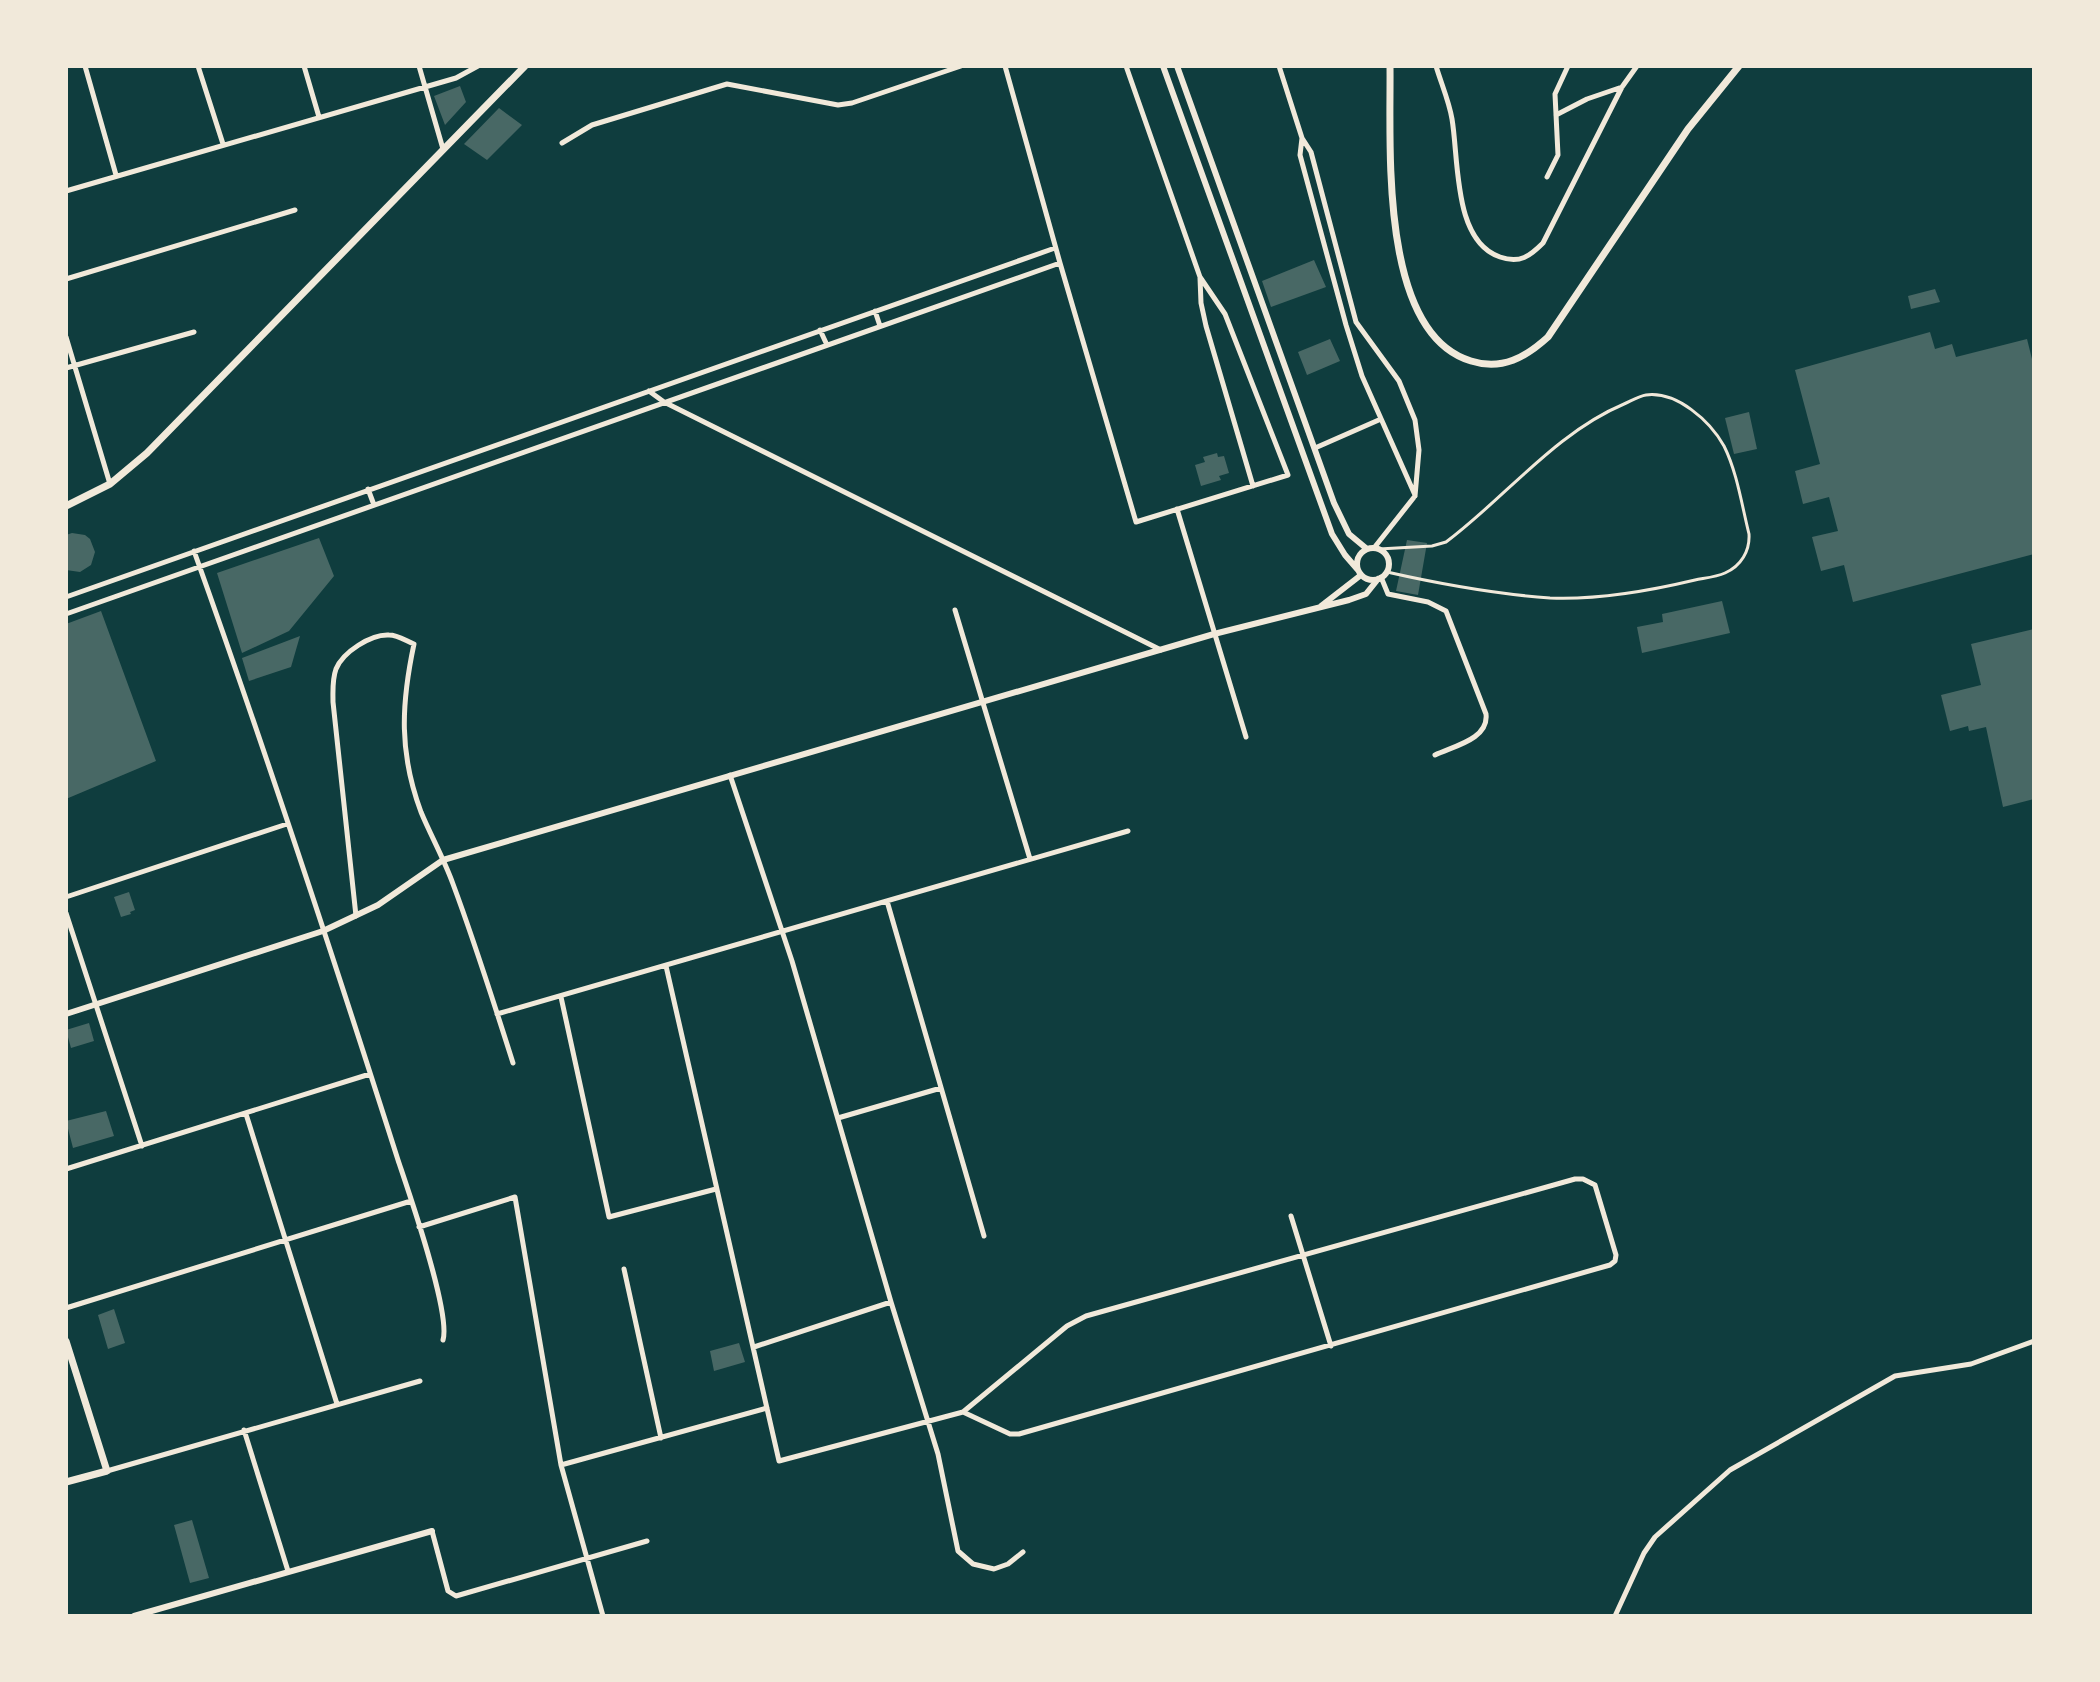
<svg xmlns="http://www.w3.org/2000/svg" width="2100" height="1682" viewBox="0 0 2100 1682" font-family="'Noto Sans',sans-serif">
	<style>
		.building { fill: #486865 }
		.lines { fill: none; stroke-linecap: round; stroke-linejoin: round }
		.service { stroke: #f1e9da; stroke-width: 3 }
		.minor { stroke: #f1e9da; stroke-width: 5 }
		.tertiary { stroke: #f1e9da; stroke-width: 6 }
		.secondary { stroke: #f1e9da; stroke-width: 7 }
	</style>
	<rect width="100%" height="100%" fill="#0f3d3e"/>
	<path class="building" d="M460 86 466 102 445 125 434 96Z
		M499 108 522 125 487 160 464 144Z
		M1314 260 1326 287 1271 307 1262 281Z
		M1935 289 1940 302 1911 309 1908 296Z
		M1930 332 1935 349 1952 344 1956 357 2027 339 2034 367V554L1853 602 1844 565 1821 571 1812 537 1838 531 1829 497 1803 504 1795 471 1820 464 1795 370Z
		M1330 339 1340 361 1307 375 1298 352Z
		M1749 412 1757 449 1734 454 1725 418Z
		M1217 453 1218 457 1224 456 1229 473 1219 476 1221 480 1201 486 1195 465 1205 462 1203 457Z
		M72 533 85 535 90 539 95 552 91 565 80 572 66 570V535Z
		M319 538 334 576 289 631 242 653 217 573Z
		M1407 540 1427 543 1418 595 1396 591Z
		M1722 601 1730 633 1642 653 1637 627 1663 622 1662 614Z
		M101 611 156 761 66 799V624Z
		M2034 629V799L2003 807 1986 727 1969 731 1968 726 1950 731 1941 695 1981 685 1971 644Z
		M300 636 291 667 249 681 242 658Z
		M129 892 135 910 130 912 131 914 121 917 114 897Z
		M89 1023 94 1041 71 1048 66 1030Z
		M106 1111 114 1136 73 1148 66 1121Z
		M114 1309 125 1343 108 1349 98 1315Z
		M739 1343 745 1362 714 1371 710 1351Z
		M192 1520 209 1578 190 1583 174 1525Z"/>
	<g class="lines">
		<path class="service" d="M1379 549 1432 546 1446 542C1505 498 1555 433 1624 404 1631 401 1639 396 1646 395 1677 391 1710 421 1724 446 1737 472 1742 506 1749 534 1750 551 1741 566 1725 573 1716 577 1705 578 1695 580 1649 591 1598 600 1550 598 1495 594 1440 584 1387 572"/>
		<path class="minor" d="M85 66 116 175
			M198 66 223 144
			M304 66 319 117
			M419 66 443 149
			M1005 66 1060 263 1136 522 1288 475 1225 314 1200 277 1126 66
			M1279 66 1302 138 1311 152 1356 322 1399 381 1415 420 1419 450 1415 496
			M1436 66C1441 83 1449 101 1452 119 1459 160 1453 241 1500 257 1520 264 1530 256 1543 243L1622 87 1637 66
			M1556 115 1587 99 1622 87
			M1302 138 1300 155 1346 325 1362 376 1415 495
			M562 143 592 125 727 84 838 105 852 103 961 66
			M1547 177 1558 155 1555 94 1568 66
			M66 191 425 87 456 78 478 66
			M1200 278 1201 303 1206 326 1253 486
			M66 279 295 210
			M875 311 880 326
			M820 330 827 345
			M66 337 110 484
			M66 368 194 332
			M649 391 664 402 1161 650
			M1315 448 1381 419
			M368 489 374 505
			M1177 509 1246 737
			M1374 548 1415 496
			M194 551C266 752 333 956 398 1160 409 1193 451 1313 443 1340
			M1381 577 1388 594 1428 602 1446 611 1486 714C1489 739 1454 746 1435 755
			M66 597 1055 248
			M955 610 1030 859
			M66 614 1060 263
			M730 775 792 961 891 1302 938 1454 958 1551 973 1564 994 1569 1008 1564 1023 1552
			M66 897 287 824
			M887 901 984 1236
			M66 913 142 1146
			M356 916 333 702C333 691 332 680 336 669 343 652 371 634 389 635 398 635 406 641 414 644 401 705 399 753 421 812 431 836 444 859 453 884 475 943 494 1003 513 1063
			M666 966 779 1461 963 1412 1067 1326 1086 1316 1575 1179H1583L1595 1185 1616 1255 1615 1261 1610 1265 1019 1434H1010L963 1412
			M561 997 609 1217 716 1189
			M497 1014 1128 831
			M246 1114 337 1404
			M838 1118 941 1088
			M66 1169 370 1074
			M1291 1216 1331 1346
			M419 1227 515 1197 561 1465 603 1616
			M624 1269 661 1438
			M66 1308 411 1201
			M754 1347 891 1302
			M244 1430 288 1571
			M561 1465 767 1408
			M107 1471 420 1381
			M432 1531 448 1591 456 1596 647 1541
			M1615 1616 1644 1553 1655 1537 1730 1470 1895 1376 1971 1364 2034 1341"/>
		<path class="tertiary" d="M1163 66 1332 534 1345 555 1358 570
			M1177 66 1334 503 1349 534 1367 549
			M1357 564a16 16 0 1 1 32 0a16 16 0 1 1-32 0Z
			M1321 606 1361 575
			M66 1014 323 931 378 905 443 860 1214 634 1349 600 1366 594 1378 579
			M134 1616 432 1531"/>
		<path class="secondary" d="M1390 66C1391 143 1378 333 1471 361 1502 371 1526 357 1548 337L1688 129 1739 66
			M66 506 110 484 147 453 525 66
			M66 1341 107 1471 66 1482"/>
	</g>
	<rect width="2100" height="1682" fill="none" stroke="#f1e9da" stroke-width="136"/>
</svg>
